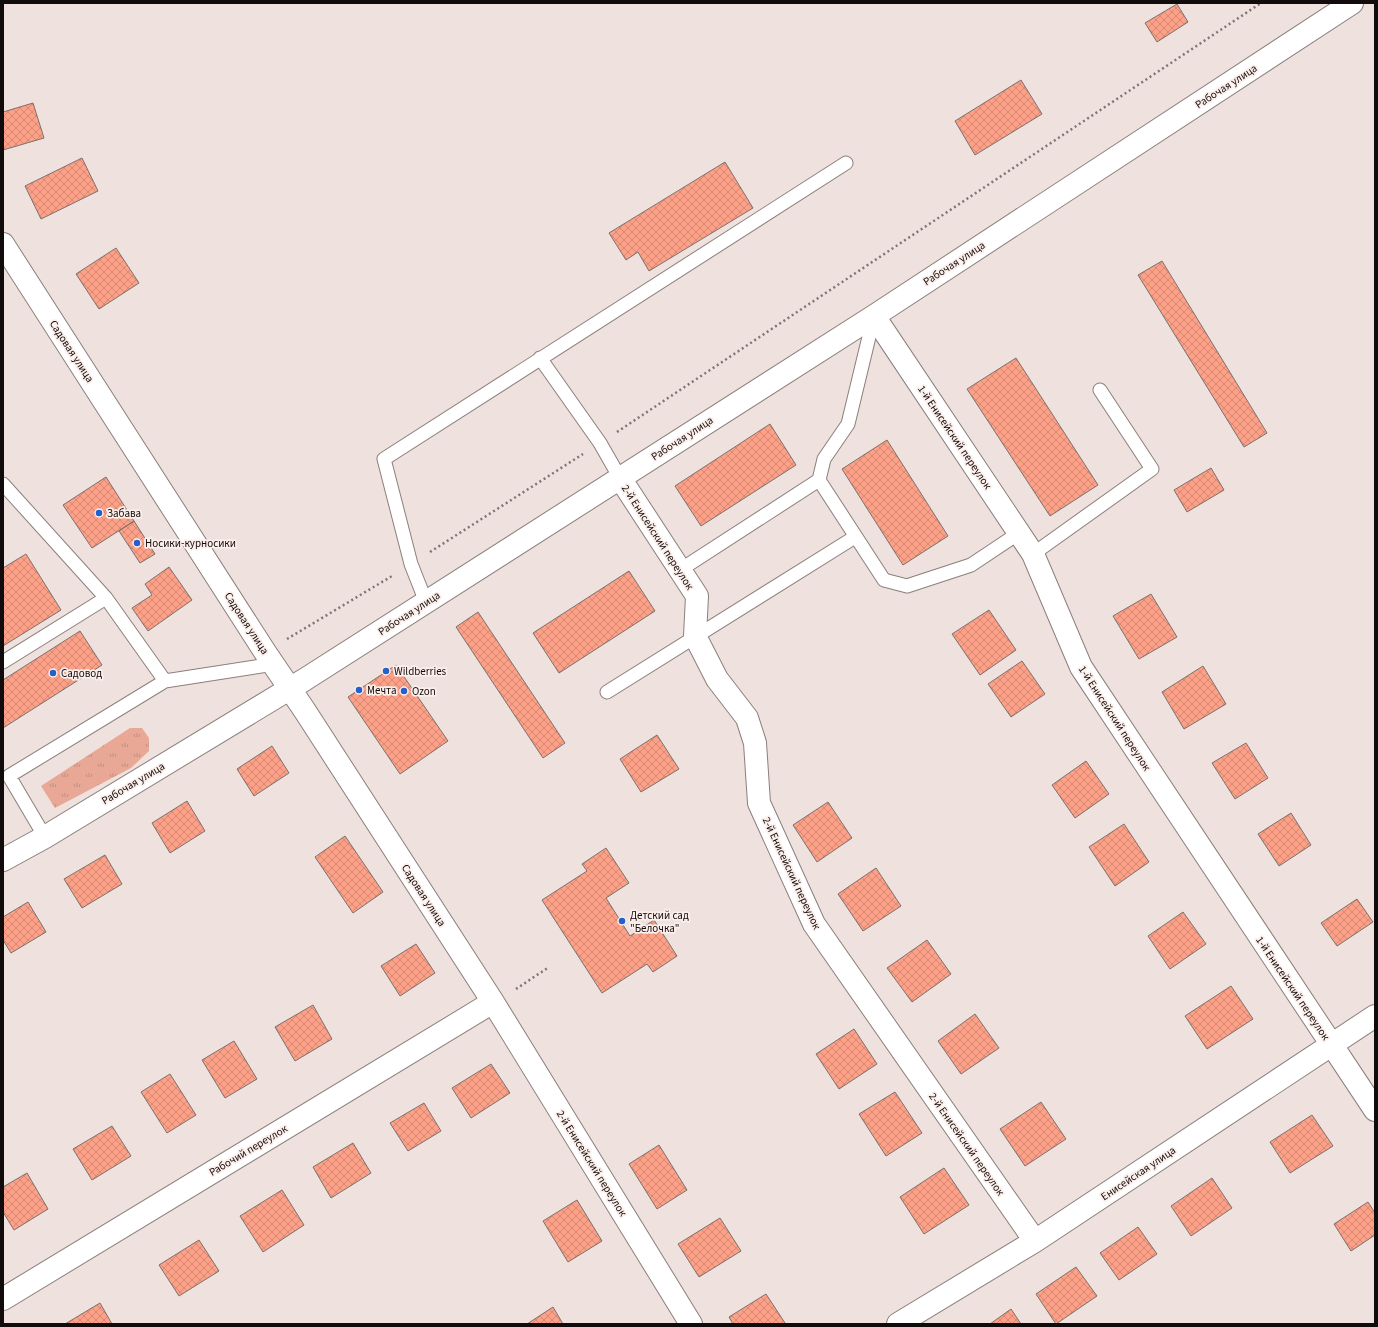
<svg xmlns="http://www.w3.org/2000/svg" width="1378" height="1327" viewBox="0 0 1378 1327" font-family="'Source Sans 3',sans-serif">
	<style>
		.grass { fill: url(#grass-tufts) }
		.building { fill: url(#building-cross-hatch); stroke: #7c706d }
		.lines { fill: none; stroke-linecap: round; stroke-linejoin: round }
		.lane-casing { stroke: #8b7f7c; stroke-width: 15 }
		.street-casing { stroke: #8b7f7c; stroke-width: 24 }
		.path { stroke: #7e7674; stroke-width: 2.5; stroke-dasharray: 2 3; stroke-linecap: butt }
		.lane { stroke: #fff; stroke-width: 13 }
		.street { stroke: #fff; stroke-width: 22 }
		.poi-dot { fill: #255fcc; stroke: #fcefeb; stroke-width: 1.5 }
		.labels { text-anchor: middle; stroke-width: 3.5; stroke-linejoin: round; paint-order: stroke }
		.street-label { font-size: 11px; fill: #110c0b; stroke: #fcefeb }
		.poi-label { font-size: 11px; fill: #110c0b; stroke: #fcefeb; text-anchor: start }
	</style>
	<defs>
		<pattern id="grass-tufts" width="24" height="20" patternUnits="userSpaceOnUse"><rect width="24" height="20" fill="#e8a895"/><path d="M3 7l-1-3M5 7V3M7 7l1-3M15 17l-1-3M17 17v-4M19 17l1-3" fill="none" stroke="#c68f7f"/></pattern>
		<pattern id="building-cross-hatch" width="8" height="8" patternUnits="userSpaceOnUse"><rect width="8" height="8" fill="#fca187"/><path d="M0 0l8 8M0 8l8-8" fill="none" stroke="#d78973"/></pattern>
	</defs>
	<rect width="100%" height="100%" fill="#eee1de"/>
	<path class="grass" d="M130 728H142L149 738V751L131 768 55 808 41 786Z"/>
	<path class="building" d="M1177 4 1188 22 1157 42 1145 23Z
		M1021 80 1042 114 975 155 955 121Z
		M33 103 44 138 3 150V112Z
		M82 158 98 191 41 219 25 186Z
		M725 162 753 208 649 271 638 252 626 260 609 233Z
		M116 248 139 283 99 309 76 274Z
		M1162 261 1267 433 1244 447 1138 275Z
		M1016 358 1098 485 1050 516 967 389Z
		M770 424 796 465 701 526 675 486Z
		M887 440 948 536 903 565 842 469Z
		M1211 468 1224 490 1187 512 1174 490Z
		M106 477 134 521 92 548 63 505Z
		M134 521 155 554 140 563 119 531Z
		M26 554 61 610 3 646V568Z
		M169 567 192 600 148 631 132 608 152 595 145 584Z
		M629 571 655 611 559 673 533 633Z
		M1151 594 1177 637 1139 659 1113 616Z
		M989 610 1016 650 980 675 952 634Z
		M478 612 565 743 543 758 456 627Z
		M80 631 102 665 3 728V680Z
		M1022 661 1045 694 1011 717 988 684Z
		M396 665 448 741 400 774 348 697Z
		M1203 666 1226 704 1184 729 1162 692Z
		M657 735 679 769 641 792 620 759Z
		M1246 743 1268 778 1235 799 1212 763Z
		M272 746 289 773 254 796 237 769Z
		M1086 761 1109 794 1075 818 1052 785Z
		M187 801 205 831 170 853 152 823Z
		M828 802 852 838 817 862 793 825Z
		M1291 813 1311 845 1279 866 1258 834Z
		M1124 824 1149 862 1115 886 1089 847Z
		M345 836 383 892 353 913 315 857Z
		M606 848 629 883 606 898 630 936 654 920 677 956 653 972 647 964 602 993 542 900 587 871 582 864Z
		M105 855 122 884 82 908 64 879Z
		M876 868 901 906 863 931 838 894Z
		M1357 899 1373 922 1337 946 1321 923Z
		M28 902 46 932 11 953 3 940V917Z
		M1183 912 1206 944 1170 969 1148 936Z
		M927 940 951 974 912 1002 887 968Z
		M416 944 435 973 400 996 381 966Z
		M1231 986 1253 1019 1207 1049 1185 1016Z
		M313 1005 332 1039 295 1061 275 1027Z
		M975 1014 999 1048 961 1074 938 1041Z
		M854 1029 877 1064 839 1089 816 1054Z
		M234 1041 257 1079 225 1098 202 1060Z
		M491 1064 510 1093 471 1118 452 1088Z
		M170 1074 196 1115 167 1133 141 1092Z
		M895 1092 922 1133 886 1156 859 1114Z
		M1041 1102 1066 1139 1025 1166 1000 1129Z
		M424 1103 441 1131 408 1151 390 1123Z
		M1312 1115 1333 1146 1290 1173 1270 1142Z
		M112 1126 131 1156 92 1180 73 1149Z
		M353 1143 371 1173 331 1198 313 1167Z
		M659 1145 687 1190 657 1209 629 1164Z
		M944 1168 969 1205 924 1234 900 1197Z
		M27 1173 48 1209 14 1230 3 1212V1187Z
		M1212 1178 1232 1208 1191 1236 1171 1206Z
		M282 1190 304 1225 263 1252 240 1216Z
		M577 1200 602 1241 568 1262 543 1221Z
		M1368 1202 1375 1213V1235L1351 1251 1334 1224Z
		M720 1218 741 1251 699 1277 678 1244Z
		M1138 1227 1157 1254 1119 1280 1100 1253Z
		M199 1240 219 1271 179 1296 159 1265Z
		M1076 1267 1097 1296 1056 1324 1036 1294Z
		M766 1294 785 1323 783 1324H733L729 1317Z
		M100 1303 112 1324H65Z
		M553 1307 563 1324H527Z
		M1011 1309 1021 1324H990Z"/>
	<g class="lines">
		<g class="lane-casing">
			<path id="lane" d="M540 358 600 443 620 478
				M819 480 884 580 907 586 971 565 1019 533
				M3 484 106 598 165 681
				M1033 554 1152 469 1100 390
				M680 570 819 480 824 459 848 424 874 316
				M426 602 411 564 384 459 846 163
				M3 662 106 598
				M607 692 855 537
				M45 837 9 776 165 681 274 664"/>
		</g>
		<g class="street-casing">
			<path id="street" d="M3 244 265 652 305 711 493 1002 691 1324
				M874 316 1033 554 1081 667 1375 1110
				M620 478 697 596 695 636 717 679 747 718 755 743 759 803 814 924 1035 1241
				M3 860 45 837 304 680 874 316 1352 3
				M3 1299 493 1002
				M898 1324 1035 1241 1375 1016"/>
		</g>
		<path class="path" d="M617 432 1261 3
			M430 552 583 454
			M287 639 392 576
			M516 989 549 967"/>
		<use href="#lane" class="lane"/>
		<use href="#street" class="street"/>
	</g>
	<g class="poi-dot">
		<circle cx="99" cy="513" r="4"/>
		<circle cx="137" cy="543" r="4"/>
		<circle cx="386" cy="671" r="4"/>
		<circle cx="53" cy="673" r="4"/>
		<circle cx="359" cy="690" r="4"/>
		<circle cx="404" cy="691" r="4"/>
		<circle cx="622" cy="921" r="4"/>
	</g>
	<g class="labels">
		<g class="street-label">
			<text transform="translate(1226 86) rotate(-33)" y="4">Рабочая улица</text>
			<text transform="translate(954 263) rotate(-33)" y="4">Рабочая улица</text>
			<text transform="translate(72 351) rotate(57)" y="4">Садовая улица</text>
			<text transform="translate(955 437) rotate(56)" y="4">1-й Енисейский переулок</text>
			<text transform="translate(682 438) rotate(-33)" y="4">Рабочая улица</text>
			<text transform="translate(658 537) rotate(57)" y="4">2-й Енисейский переулок</text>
			<text transform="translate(409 613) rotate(-33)" y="4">Рабочая улица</text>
			<text transform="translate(247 623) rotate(57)" y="4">Садовая улица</text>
			<text transform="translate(1115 718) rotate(57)" y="4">1-й Енисейский переулок</text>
			<text transform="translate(133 783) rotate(-31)" y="4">Рабочая улица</text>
			<text transform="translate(792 873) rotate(65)" y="4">2-й Енисейский переулок</text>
			<text transform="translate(424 895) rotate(57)" y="4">Садовая улица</text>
			<text transform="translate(1293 988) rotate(56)" y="4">1-й Енисейский переулок</text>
			<text transform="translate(967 1144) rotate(55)" y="4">2-й Енисейский переулок</text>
			<text transform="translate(248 1150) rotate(-31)" y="4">Рабочий переулок</text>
			<text transform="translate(592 1163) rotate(58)" y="4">2-й Енисейский переулок</text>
			<text transform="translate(1138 1173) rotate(-34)" y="4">Енисейская улица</text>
		</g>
		<g class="poi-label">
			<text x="107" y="517">Забава</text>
			<text x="145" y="547">Носики-курносики</text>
			<text x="394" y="675">Wildberries</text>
			<text x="61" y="677">Садовод</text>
			<text x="367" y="694">Мечта</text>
			<text x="412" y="695">Ozon</text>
			<text x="630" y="919">Детский сад<tspan x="630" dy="13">"Белочка"</tspan></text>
		</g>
	</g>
	<rect width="1378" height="1327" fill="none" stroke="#110c0b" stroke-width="8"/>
</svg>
